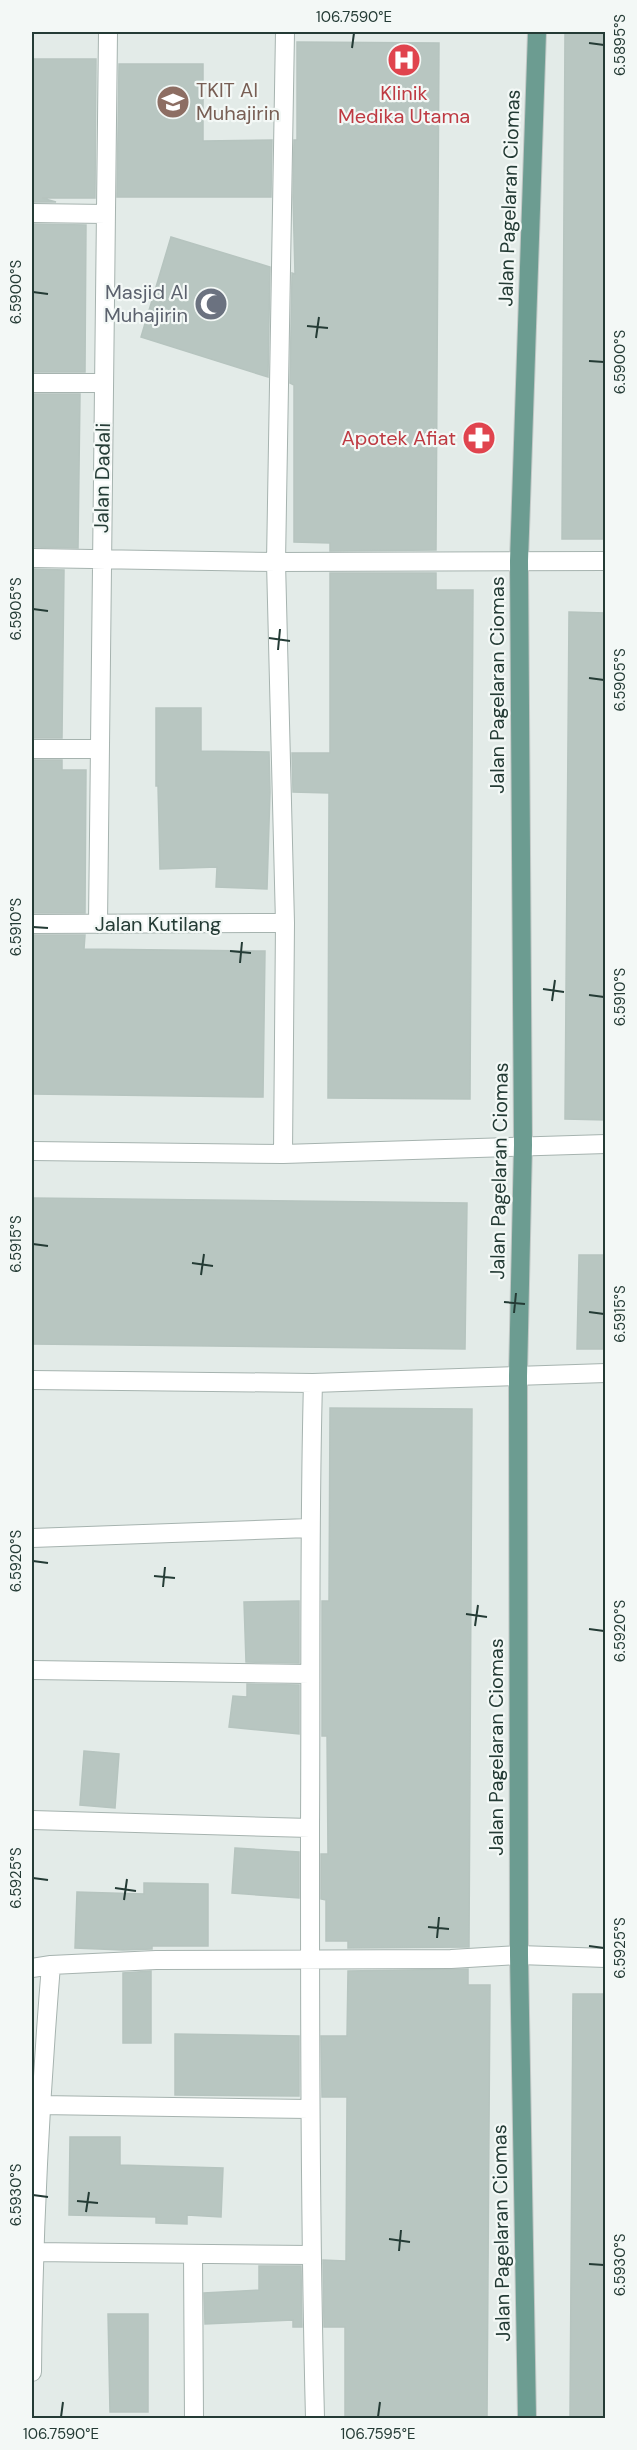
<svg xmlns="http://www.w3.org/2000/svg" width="637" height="2450" viewBox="0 0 637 2450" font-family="'DM Sans',sans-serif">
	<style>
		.building { fill: #b8c6c1; stroke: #b6c4bf; stroke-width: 1.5 }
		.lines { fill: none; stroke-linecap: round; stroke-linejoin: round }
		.minor-casing { stroke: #a6b3af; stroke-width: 20 }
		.major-casing { stroke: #c2c8c6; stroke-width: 20 }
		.minor { stroke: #fff; stroke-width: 18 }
		.major { stroke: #6c9c91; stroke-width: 18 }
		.ticks { fill: none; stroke: #243b35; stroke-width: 2 }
		.labels { text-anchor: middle; stroke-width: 4.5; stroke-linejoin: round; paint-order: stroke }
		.education-label { font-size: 20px; fill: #785e54; stroke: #f3f8f6; text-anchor: start }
		.health-label { font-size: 20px; fill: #be3a42; stroke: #f3f8f6 }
		.street-label { font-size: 20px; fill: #243b35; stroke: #f3f8f6 }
		.worship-label { font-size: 20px; fill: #5b616d; stroke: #f3f8f6; text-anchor: end }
		.neatline { fill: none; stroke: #243b35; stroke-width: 2 }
		.ticks-label { font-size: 15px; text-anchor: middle; fill: #243b35 }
	</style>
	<rect width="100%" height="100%" fill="#e3ebe8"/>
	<path class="building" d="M565 32H606V539H562Z
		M297 42 439 43 436 550 330 551V543L294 542V385L290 383 292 273 295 274 293 197 294 140H297Z
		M32 59H96L95 198H42L56 202H32Z
		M119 64H203V141L272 140 271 197H117Z
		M32 224 86 225 85 372H32Z
		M171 237 270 267 268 377 141 337Z
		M32 394H80L78 548 32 547Z
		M32 569 64 570 62 738H32Z
		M330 573H436V590H473L470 1099 328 1098 329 793 293 792 292 753H330Z
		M569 612 606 613V1120L565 1119Z
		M156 708H201V751L269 752 270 792 267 889 216 887 217 867 160 869 158 786H156Z
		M32 760H62V770H86L85 913H32Z
		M32 935H85L84 949 265 951 263 1097 32 1094Z
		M32 1198 467 1203 465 1349 32 1344Z
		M579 1255H606V1349H577Z
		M330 1408 472 1409 469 1947 348 1948V1941H326V1900L321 1899V1854H328L327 1736H322V1601H329Z
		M299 1601V1663L246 1662 244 1602Z
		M247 1684 299 1685V1734L229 1727 233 1696 247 1697Z
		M84 1751 119 1754 115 1808 80 1805Z
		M235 1848 299 1852V1898L232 1893Z
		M144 1883 208 1884V1946H152V1949L123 1950 75 1948 77 1892 144 1894Z
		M468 1969V1985H490L487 2418H345V2327H324L323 2260 346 2261 347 2097H322L321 2036H347L348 1971Z
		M151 1971V2043H123V1973Z
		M573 1994H606V2418H570Z
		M175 2034 299 2036V2096L175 2095Z
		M70 2137H120V2165L223 2168 221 2217 187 2215V2224L156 2223V2217L69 2215Z
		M259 2266H301L302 2327H293V2320L205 2324 204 2293 259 2290Z
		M108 2314H148V2412H110Z"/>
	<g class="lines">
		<g class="minor-casing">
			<path id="minor" d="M32 213 106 214
				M32 383H103
				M32 558 276 562 606 561
				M32 749H98
				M32 924 285 923
				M98 924 108 32
				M32 1151 283 1154 606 1144
				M283 1154 285 923 276 562 285 32
				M32 1380 313 1383 606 1373
				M313 1383C309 1531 311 1678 310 1826 310 2023 310 2221 315 2418
				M32 1538 309 1528
				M32 1670 310 1674
				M32 1820 310 1828
				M32 1968 51 1965 156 1960 451 1959 519 1955 606 1958
				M40 2105 309 2109
				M33 2252 311 2255
				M193 2254 194 2418
				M32 2372C33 2236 40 2101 51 1965"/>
		</g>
		<g class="major-casing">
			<path id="major" d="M527 2418 519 1955 518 1376 523 1145 519 561 537 32"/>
		</g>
		<use href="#minor" class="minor"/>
		<use href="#major" class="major"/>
	</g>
	<path class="ticks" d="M589 43 604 45M352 48 354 33M33 292 48 294M307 326 328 328M316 338 319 317M589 361 604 362M33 609 48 611M269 638 290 641M278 650 280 629M589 678 604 680M33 927 48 928M230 951 251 953M240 963 242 942M543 989 564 992M589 995 604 997M552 1001 555 980M33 1244 48 1246M192 1263 213 1266M201 1275 204 1254M504 1302 525 1304M589 1312 604 1314M514 1313 516 1293M33 1561 48 1563M154 1576 175 1578M163 1587 165 1567M466 1614 487 1617M475 1626 478 1605M589 1629 604 1631M33 1878 48 1880M115 1888 136 1891M124 1900 127 1879M428 1927 449 1929M437 1938 439 1917M589 1946 604 1948M33 2195 48 2197M77 2201 98 2203M86 2212 89 2192M389 2239 410 2242M399 2251 401 2230M589 2264 604 2265M61 2417 63 2402M378 2417 380 2402"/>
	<defs>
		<g id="hospital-disc" transform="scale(1.725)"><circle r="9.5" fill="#e0444e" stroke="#f3f8f6"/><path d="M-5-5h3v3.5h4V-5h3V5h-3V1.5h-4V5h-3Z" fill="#fff"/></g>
		<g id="school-disc" transform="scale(1.725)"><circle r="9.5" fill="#8d6e63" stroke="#f3f8f6"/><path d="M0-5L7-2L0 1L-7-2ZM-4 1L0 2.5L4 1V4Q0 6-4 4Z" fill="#fff"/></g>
		<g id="mosque-disc" transform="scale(1.725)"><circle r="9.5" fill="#6b7280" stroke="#f3f8f6"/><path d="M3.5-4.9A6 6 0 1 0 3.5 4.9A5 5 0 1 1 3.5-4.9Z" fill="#fff"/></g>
		<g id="pharmacy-disc" transform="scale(1.725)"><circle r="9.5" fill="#e0444e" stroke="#f3f8f6"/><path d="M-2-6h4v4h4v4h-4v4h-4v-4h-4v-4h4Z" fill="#fff"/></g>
	</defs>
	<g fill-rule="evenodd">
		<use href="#hospital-disc" x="404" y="60"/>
		<use href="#school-disc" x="173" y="102"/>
		<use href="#mosque-disc" x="211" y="304"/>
		<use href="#pharmacy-disc" x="479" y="438"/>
	</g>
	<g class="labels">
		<g class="education-label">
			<text x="196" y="97">TKIT Al<tspan x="196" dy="23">Muhajirin</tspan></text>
		</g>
		<g class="health-label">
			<text x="404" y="100">Klinik<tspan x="404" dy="23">Medika Utama</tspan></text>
			<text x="456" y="445" text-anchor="end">Apotek Afiat</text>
		</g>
		<g class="street-label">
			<text transform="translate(509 198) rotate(-88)" y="7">Jalan Pagelaran Ciomas</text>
			<text transform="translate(102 478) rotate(-89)" y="7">Jalan Dadali</text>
			<text transform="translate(497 685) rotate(-90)" y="7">Jalan Pagelaran Ciomas</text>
			<text x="158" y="931">Jalan Kutilang</text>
			<text transform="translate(499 1171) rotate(-89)" y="7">Jalan Pagelaran Ciomas</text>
			<text transform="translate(496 1747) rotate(-90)" y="7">Jalan Pagelaran Ciomas</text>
			<text transform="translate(501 2233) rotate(-91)" y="7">Jalan Pagelaran Ciomas</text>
		</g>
		<g class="worship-label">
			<text x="188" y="299">Masjid Al<tspan x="188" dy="23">Muhajirin</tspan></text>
		</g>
	</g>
	<rect width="637" height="2450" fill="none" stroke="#f3f8f6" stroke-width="66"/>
	<rect x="33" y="33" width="571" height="2384" class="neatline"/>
	<g class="ticks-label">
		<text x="354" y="22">106.7590°E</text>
		<text transform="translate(620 45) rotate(-90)" y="5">6.5895°S</text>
		<text transform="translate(16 292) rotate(-90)" y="5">6.5900°S</text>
		<text transform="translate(620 362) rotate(-90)" y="5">6.5900°S</text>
		<text transform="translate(16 609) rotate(-90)" y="5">6.5905°S</text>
		<text transform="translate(620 680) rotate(-90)" y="5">6.5905°S</text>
		<text transform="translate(16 927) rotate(-90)" y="5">6.5910°S</text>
		<text transform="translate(620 997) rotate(-90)" y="5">6.5910°S</text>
		<text transform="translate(16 1244) rotate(-90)" y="5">6.5915°S</text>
		<text transform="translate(620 1314) rotate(-90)" y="5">6.5915°S</text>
		<text transform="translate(16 1561) rotate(-90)" y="5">6.5920°S</text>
		<text transform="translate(620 1631) rotate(-90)" y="5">6.5920°S</text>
		<text transform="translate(16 1878) rotate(-90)" y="5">6.5925°S</text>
		<text transform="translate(620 1948) rotate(-90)" y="5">6.5925°S</text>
		<text transform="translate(16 2195) rotate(-90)" y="5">6.5930°S</text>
		<text transform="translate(620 2265) rotate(-90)" y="5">6.5930°S</text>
		<text x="61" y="2439">106.7590°E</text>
		<text x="378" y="2439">106.7595°E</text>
	</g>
</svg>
